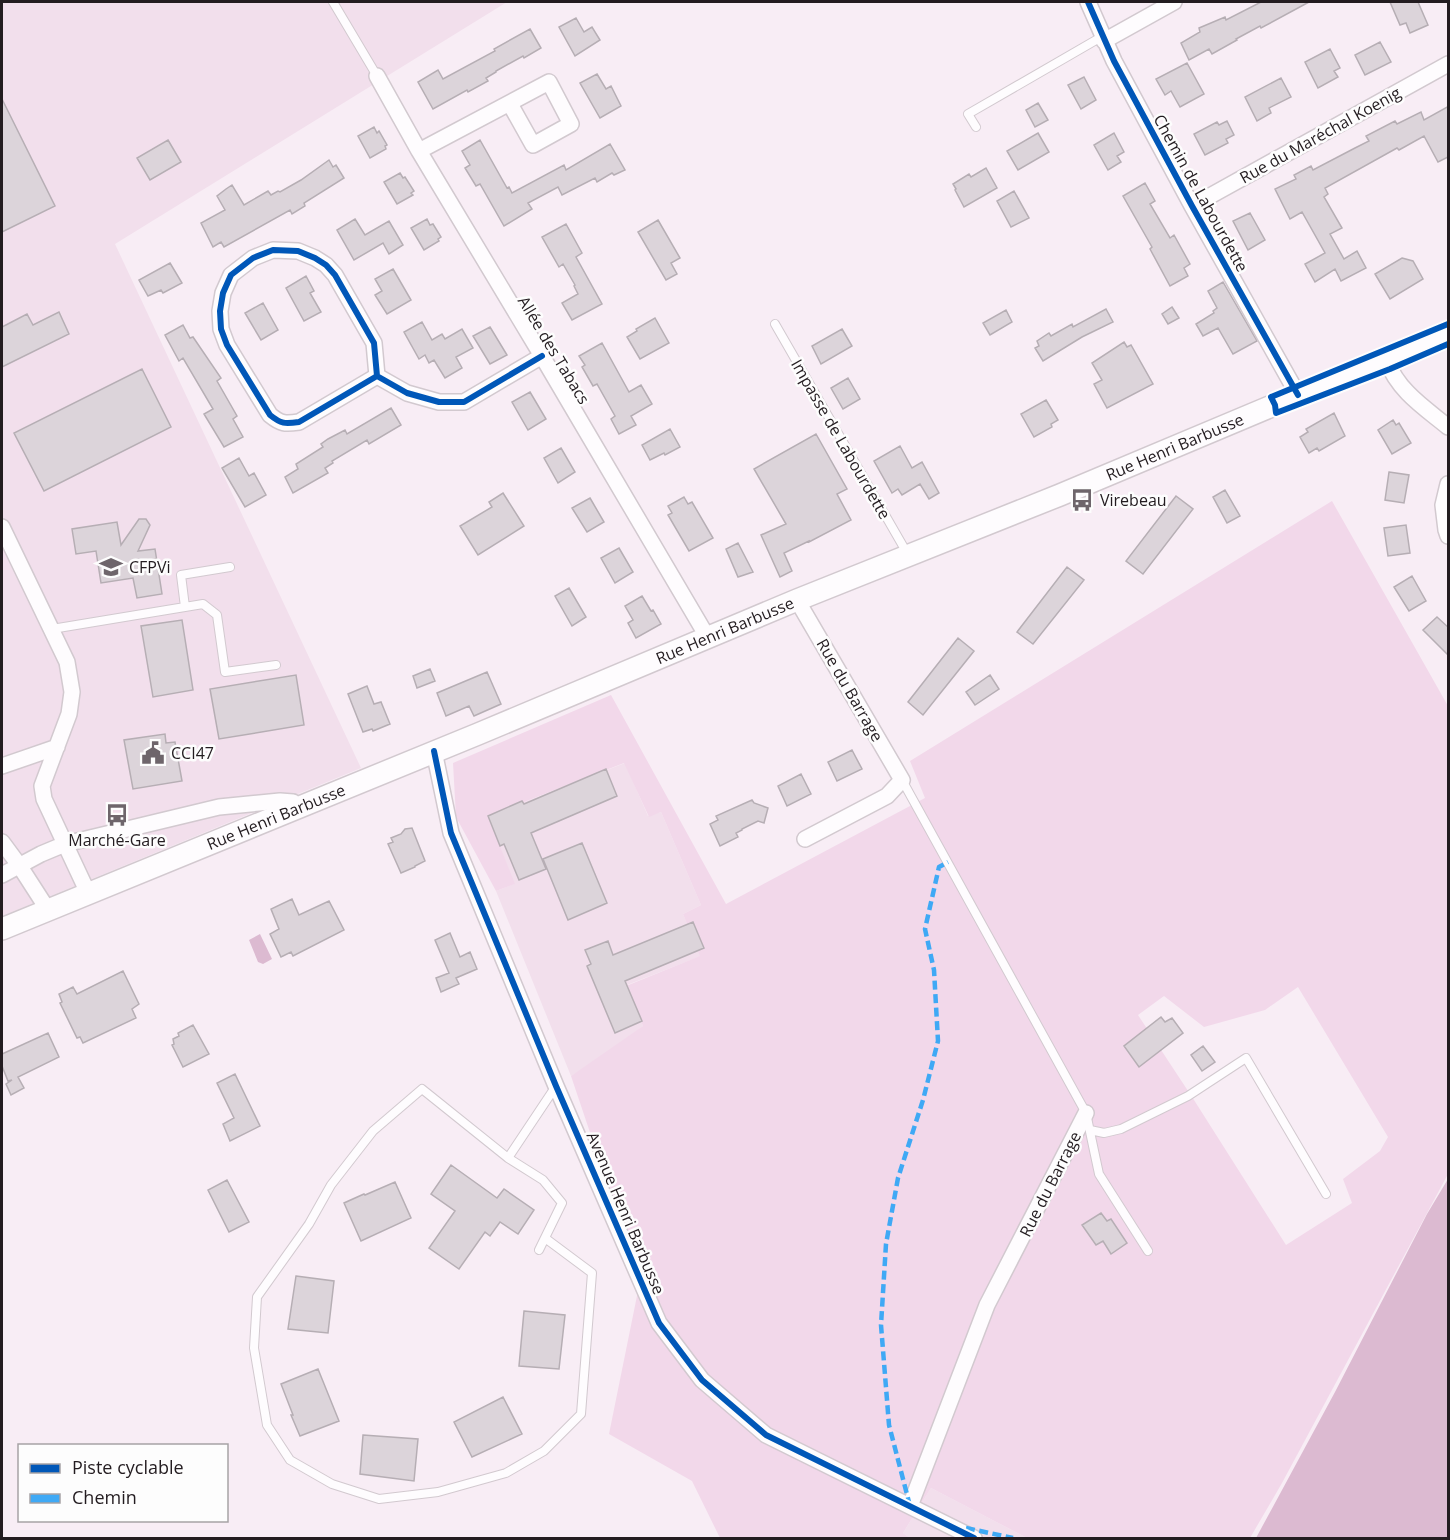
<svg xmlns="http://www.w3.org/2000/svg" width="1450" height="1540" viewBox="0 0 1450 1540" font-family="'Open Sans',sans-serif">
	<style>
		.built { fill: #f2dfec }
		.green { fill: #f2d8ea; fill-rule: evenodd }
		.water { fill: #dcbad1 }
		.building { fill: #dcd4da; stroke: #b6aeb4; stroke-width: 1.5 }
		.lines { fill: none; stroke-linecap: round; stroke-linejoin: round }
		.lane-casing { stroke: #d2c9cf; stroke-width: 10 }
		.street-casing { stroke: #d2c9cf; stroke-width: 18 }
		.secondary-casing { stroke: #d2c9cf; stroke-width: 24 }
		.lane { stroke: #fefcfe; stroke-width: 8 }
		.street { stroke: #fefcfe; stroke-width: 15 }
		.secondary { stroke: #fefcfe; stroke-width: 21 }
		.quiet { stroke: #3fa9f5; stroke-width: 4.5; stroke-dasharray: 9 4.5; stroke-linecap: butt }
		.cycleway-casing { stroke: #fdfdfd; stroke-width: 10 }
		.cycleway { stroke: #0057b8; stroke-width: 6 }
		.labels { text-anchor: middle; stroke-width: 5; stroke-linejoin: round; paint-order: stroke }
		.street-label { font-size: 16px; fill: #231c20; stroke: #fdfdfd }
		.poi-label { font-size: 16px; fill: #231c20; stroke: #fdfdfd; text-anchor: start }
	</style>
	<rect width="100%" height="100%" fill="#f8edf5"/>
	<path class="built" d="M2 2H507L115 244 361 768 2 916Z
		M625 763 648 816 661 812 701 905 683 914 701 956 627 985 643 1026 611 1052 571 1076 496 891 514 884 488 816Z
		M931 1488 1027 1538H910L903 1533Z"/>
	<path class="green" d="M1332 501 1448 706V1174L1282 1483 1250 1538H1027L931 1488 903 1533 910 1538H720L692 1481 609 1434 640 1281 571 1076 643 1026 626 986 700 956 683 914 701 905 661 812 649 817 624 763 488 816 515 884 496 891 456 817 453 763 611 695 726 904 925 798 910 761ZM1298 987 1388 1137 1380 1151 1343 1179 1352 1203 1286 1245 1194 1100 1138 1015 1164 996 1204 1027 1265 1010Z"/>
	<path class="water" d="M260 934 272 959 263 964 258 962 249 940Z
		M1448 1179V1538H1256L1335 1392 1427 1214Z"/>
	<path class="building" d="M1261 2H1309L1261 28 1260 26 1236 39 1237 40 1212 54 1209 49 1189 60 1181 43 1200 32 1199 28 1225 17 1226 20Z
		M1390 2H1418L1428 25 1410 33 1406 23 1400 25Z
		M576 18 584 32 592 27 600 40 575 56 559 27Z
		M530 29 541 48 524 58 523 56 496 71V72L486 78 488 81 468 92 467 90 433 109 418 82 438 70 443 79 495 51 494 49Z
		M1380 42 1391 62 1365 75 1355 55Z
		M1330 49 1340 68 1334 71 1338 77 1318 88 1305 62Z
		M1187 63 1204 94 1180 107 1171 91 1165 95 1156 79Z
		M597 74 606 89 611 86 621 106 600 118 580 83Z
		M1084 77 1096 100 1081 109 1068 85Z
		M1281 78 1291 97 1269 108 1271 113 1257 121 1245 97Z
		M2 99 55 206 2 232Z
		M1038 103 1048 120 1035 127 1026 110Z
		M1449 106 1448 157 1438 162 1424 136 1399 150 1397 148 1325 188 1328 194 1324 197 1342 228 1330 234 1344 259 1357 251 1366 268 1341 281 1335 269 1315 282 1305 264 1325 253 1302 212 1290 219 1275 189 1296 179 1294 175 1311 166 1313 170 1355 148 1369 141 1366 136 1395 121 1397 124 1421 112 1424 120Z
		M1227 121 1234 135 1226 139 1228 143 1205 155 1194 134 1217 122 1219 125Z
		M374 127 377 133 379 131 387 145 385 146 386 149 370 158 358 136Z
		M1038 133 1049 152 1018 170 1007 151Z
		M1114 133 1124 152 1117 156 1121 162 1108 170 1094 145Z
		M168 140 181 162 150 180 137 158Z
		M480 140 507 188 509 187 512 193 564 165 566 170 610 144 625 170 614 175 612 173 597 182 595 178 562 195 558 187 528 203 532 209 504 226 480 184 476 186 465 168 470 165 462 151Z
		M329 160 333 167 336 165 344 178 304 203 305 206 292 214 290 210 224 247 221 242 213 247 201 223 225 210 217 196 226 189 232 185 244 205 268 191 271 195 278 191 280 192 301 180Z
		M986 168 997 188 964 207 955 190 956 189 953 184 969 174 971 177Z
		M400 173 403 178 405 177 414 191 411 193 413 195 397 204 384 182Z
		M1145 183 1155 201 1150 204 1170 238 1174 235 1190 264 1184 268 1188 276 1170 286 1150 249 1152 247 1123 196Z
		M1014 191 1029 218 1011 227 997 201Z
		M1250 213 1265 240 1248 250 1233 221Z
		M355 219 365 235 389 221 403 245 389 254 383 243 354 260 337 230Z
		M427 219 430 225 433 224 441 237 438 239 439 241 424 250 411 228Z
		M658 220 680 258 671 263 677 274 666 280 638 232Z
		M566 224 582 253 576 257 602 304 572 320 562 303 578 294 574 286 575 285 563 264 559 267 542 237Z
		M1402 258 1413 261 1423 279 1390 299 1375 274Z
		M170 263 182 283 163 293 161 290 148 296 139 280Z
		M393 269 411 300 387 314 375 295 382 291 375 279Z
		M306 276 314 291 310 293 321 312 304 321 286 288Z
		M1223 282 1257 341 1233 354 1218 328 1203 336 1196 324 1214 313 1213 311 1217 308 1208 291Z
		M263 303 278 330 261 340 245 313Z
		M1172 307 1179 318 1168 324 1162 314Z
		M1106 309 1113 322 1082 337 1043 361 1035 348 1039 346 1037 341 1049 333 1051 336 1072 324 1073 327Z
		M1006 310 1012 322 990 335 983 323Z
		M59 312 69 334 2 367V327L27 314 33 325Z
		M655 318 669 343 640 359 627 337 637 331 636 329Z
		M422 322 432 340 442 334 445 339 462 329 473 348 456 357 462 368 445 378 434 360 429 363 425 355 419 359 404 332Z
		M183 325 190 338 193 337 221 378 217 381 237 416 233 419 243 437 224 447 204 414 213 409 183 358 179 361 165 335Z
		M490 327 507 355 490 364 473 336Z
		M842 329 852 346 821 364 812 346Z
		M1124 342 1127 347 1131 345 1153 384 1107 408 1094 384 1102 380 1092 363Z
		M602 343 629 392 641 385 652 404 631 416 636 425 619 434 611 419 615 416 597 384 593 386 582 367 585 365 579 356Z
		M142 369 171 427 44 491 14 433Z
		M848 378 860 399 843 409 831 388Z
		M530 392 546 419 528 430 512 402Z
		M1046 400 1058 420 1051 424 1052 427 1034 437 1021 414Z
		M391 408 401 425 369 444 367 440 332 461 333 463 325 468 328 473 293 493 285 477 298 469 296 464 323 447 321 444 328 439 345 430 347 434Z
		M1334 413 1345 436 1319 451 1317 448 1309 453 1300 437 1308 432 1306 429Z
		M1393 420 1396 425 1399 423 1411 443 1392 454 1378 430Z
		M670 429 680 447 665 455 664 453 650 460 642 445Z
		M816 434 847 489 837 494 851 520 809 542V541L784 553 792 571 780 577 761 535 786 524 754 469Z
		M900 446 912 468 922 462 939 493 929 499 920 484 902 495 898 489 892 493 874 461Z
		M561 448 575 472 558 483 544 458Z
		M239 458 249 476 254 473 266 495 245 507 222 468Z
		M1389 472 1409 475 1404 503 1385 500Z
		M1225 490 1240 516 1227 523 1213 497Z
		M503 493 524 526 478 555 460 526 492 507 489 502Z
		M1176 496 1193 509 1143 574 1126 561Z
		M684 497 688 504 692 502 713 538 689 551 668 515 672 513 668 506Z
		M590 498 604 522 587 532 572 508Z
		M139 519H146L150 525 138 551 155 549 162 594 137 598 133 578 101 583 96 551 76 554 72 529 117 522 121 545Z
		M1406 525 1410 553 1388 556 1384 528Z
		M738 543 753 572 738 577 726 549Z
		M619 548 633 572 615 583 601 558Z
		M1067 567 1084 580 1033 644 1017 632Z
		M1412 576 1426 601 1409 611 1394 587Z
		M569 588 586 617 572 626 555 596Z
		M642 596 651 611 653 610 661 624 636 638 628 623 633 620 625 606Z
		M1437 617 1449 628V656L1423 630Z
		M182 620 193 690 153 697 141 626Z
		M958 638 974 651 923 715 908 702Z
		M430 669 435 681 417 688 413 676Z
		M487 672 501 704 474 716 469 706 446 716 437 693Z
		M296 675 304 725 219 739 210 689Z
		M990 675 999 689 975 705 966 692Z
		M367 686 374 704 381 702 390 724 373 731 372 729 363 732 348 694Z
		M165 734 166 743 175 742 182 781 133 789 124 740Z
		M852 750 862 769 837 781 828 762Z
		M606 769 617 796 531 833 546 869 519 880 504 844 500 846 488 816 522 801 524 804Z
		M801 774 811 794 787 806 778 786Z
		M752 800 754 803 768 808 764 823 758 821 742 829V830L736 833 738 837 720 846 710 824 718 820 716 816Z
		M412 828 425 861 415 866V867L401 873 388 844 393 842 391 838 401 834 405 829Z
		M582 843 607 903 568 920 543 859Z
		M292 899 299 915 329 901 344 930 293 956 291 952 281 957 270 934 279 929 271 909Z
		M693 922 704 948 625 981 642 1021 615 1033 587 966 591 964 585 950 608 941 613 955Z
		M450 933 460 957 470 952 477 969 456 978 459 984 441 992 436 978 449 973 435 940Z
		M123 971 139 1004 132 1009 136 1018 83 1043 80 1037 77 1038 60 1003 62 1002 59 994 73 987 77 994Z
		M1161 1017 1165 1022 1172 1018 1183 1033 1139 1067 1124 1046Z
		M193 1025 209 1054 183 1067 172 1045 174 1044 173 1039 179 1036 178 1033Z
		M48 1033 59 1057 18 1077 24 1088 11 1095 6 1084 12 1080 8 1081 2 1066V1054Z
		M1203 1046 1215 1062 1202 1071 1191 1055Z
		M235 1074 260 1126 230 1141 223 1124 234 1118 217 1083Z
		M451 1165 497 1198 504 1189 534 1210 518 1234 500 1222 490 1236 485 1232 459 1269 429 1248 455 1211 431 1194Z
		M227 1180 249 1222 229 1232 208 1190Z
		M395 1182 411 1218 361 1241 344 1203 364 1194 365 1195Z
		M1101 1213 1107 1221 1111 1219 1127 1243 1111 1254 1103 1241 1096 1245 1082 1225Z
		M296 1276 334 1281 328 1333 288 1329Z
		M524 1311 565 1315 559 1369 519 1366Z
		M318 1369 339 1421 300 1436 291 1415H293L281 1384Z
		M503 1397 522 1434 472 1457 454 1422Z
		M363 1435 418 1439 414 1481 360 1474Z"/>
	<g class="lines">
		<g class="lane-casing">
			<path id="lane" d="M333 2 377 76
				M976 127 968 114 1103 36
				M775 324 907 553
				M185 607 181 575 230 567
				M52 629 203 604 217 615 225 672 276 665
				M902 780 1086 1113 1099 1174 1148 1251
				M1090 1130 1104 1133 1121 1129 1188 1096 1246 1058 1326 1194
				M508 1158 556 1086
				M539 1250 562 1203 543 1180 508 1158 422 1089 373 1131 331 1185 309 1224 257 1297 254 1348 267 1425 290 1460 332 1484 379 1499 438 1492 506 1473 544 1451 581 1414 592 1273 545 1238"/>
		</g>
		<g class="street-casing">
			<path id="street" d="M1088 2 1114 61 1192 206 1298 395
				M1104 41 1174 2
				M377 76 419 151 542 356 708 638
				M419 151 549 82 571 124 533 145 510 104
				M1192 206 1448 64
				M1387 361C1398 391 1425 408 1448 427
				M377 376 299 422C285 424 281 424 270 415L227 345 221 329 220 311 223 293 231 275 253 258 273 250 298 251 315 258 326 265 335 275 374 343 377 376 407 393 439 402H464L542 356
				M1448 484 1443 505 1446 530 1448 536
				M2 527 67 662 72 692 69 714 42 786 44 799 88 893
				M797 600 902 780 887 796 805 839
				M434 751 451 833 556 1086 659 1323 702 1380 766 1435 974 1538
				M2 766 57 747
				M2 842 19 865 48 910
				M2 875 41 854 65 844 219 807 280 801 293 802 297 808
				M910 1506 987 1305 1086 1113"/>
		</g>
		<g class="secondary-casing">
			<g id="secondary">
				<path id="s1" d="M2 929 478 734 797 600 1060 495 1298 395 1387 361 1448 335"/>
			</g>
		</g>
		<use href="#lane" class="lane"/>
		<use href="#street" class="street"/>
		<use href="#secondary" class="secondary"/>
		<path class="quiet" d="M910 1506 889 1425 881 1325 886 1244 898 1178 923 1100 938 1041 934 970 925 929 939 867 948 862
			M966 1528 1013 1538"/>
		<g class="cycleway-casing">
			<path id="cycleway" d="M1088 2 1114 61 1192 206 1298 395
				M1448 324 1271 397 1275 405 1276 413 1390 369 1448 344
				M377 376 299 422C285 424 281 424 270 415L227 345 221 329 220 311 223 293 231 275 253 258 273 250 298 251 315 258 326 265 335 275 374 343 377 376 407 393 439 402H464L542 356
				M434 751 451 833 556 1086 659 1323 702 1380 766 1435 974 1538"/>
		</g>
		<use href="#cycleway" class="cycleway"/>
	</g>
	<defs>
		<g id="bus-bare" transform="scale(1.8)"><path d="M-5-6H5V4H4V6H2V4H-2V6H-4V4H-5ZM-3.5-4V0h7V-4ZM-3.5 1.2v1.5H-2V1.2ZM2 1.2v1.5H3.5V1.2Z" fill="#6e656b" stroke="#fdfdfd" stroke-width="2.5" paint-order="stroke"/></g>
		<g id="university-bare" transform="scale(1.8)"><path d="M0-5L7-2L0 1L-7-2ZM-4 1L0 2.5L4 1V4Q0 6-4 4Z" fill="#6e656b" stroke="#fdfdfd" stroke-width="2.5" paint-order="stroke"/></g>
		<g id="civic-bare" transform="scale(1.8)"><path d="M-.6-6.5H3V-4.5H.6V-3L4-1V1h2V6H-6V1h2V-1L-.6-3ZM-1.2 2.5V6h2.4V2.5Z" fill="#6e656b" stroke="#fdfdfd" stroke-width="2.5" paint-order="stroke"/></g>
	</defs>
	<g fill-rule="evenodd">
		<use href="#bus-bare" x="1082" y="500"/>
		<use href="#university-bare" x="111" y="567"/>
		<use href="#civic-bare" x="153" y="753"/>
		<use href="#bus-bare" x="117" y="815"/>
	</g>
	<g class="labels">
		<g class="street-label">
			<text transform="translate(1320 135) rotate(-29)" y="6">Rue du Maréchal Koenig</text>
			<text transform="translate(1201 193) rotate(61)" y="6">Chemin de Labourdette</text>
			<text transform="translate(554 350) rotate(59)" y="6">Allée des Tabacs</text>
			<text transform="translate(841 439) rotate(60)" y="6">Impasse de Labourdette</text>
			<text dy="6" stroke="none"><textPath href="#s1" startOffset="1268">Rue Henri Barbusse</textPath></text>
			<text dy="6" stroke="none"><textPath href="#s1" startOffset="782">Rue Henri Barbusse</textPath></text>
			<text transform="translate(850 690) rotate(60)" y="6">Rue du Barrage</text>
			<text dy="6" stroke="none"><textPath href="#s1" startOffset="296">Rue Henri Barbusse</textPath></text>
			<text transform="translate(1050 1184) rotate(-63)" y="6">Rue du Barrage</text>
			<text transform="translate(626 1213) rotate(67)" y="6">Avenue Henri Barbusse</text>
		</g>
		<g class="poi-label">
			<text x="1100" y="506">Virebeau</text>
			<text x="129" y="573">CFPVi</text>
			<text x="171" y="759">CCI47</text>
			<text x="117" y="846" text-anchor="middle">Marché-Gare</text>
		</g>
	</g>
	<rect width="1450" height="1540" fill="none" stroke="#231c20" stroke-width="6"/>
	<rect x="18" y="1444" width="210" height="78" fill="#fdfdfd" stroke="#a6a3a5" stroke-width="1.5"/>
	<rect x="30" y="1464" width="30" height="9" fill="#0057b8" stroke="#a6a3a5" stroke-width="1.5"/>
	<text x="72" y="1474" font-size="18" fill="#231c20">Piste cyclable</text>
	<rect x="30" y="1494" width="30" height="9" fill="#3fa9f5" stroke="#a6a3a5" stroke-width="1.5"/>
	<text x="72" y="1504" font-size="18" fill="#231c20">Chemin</text>
</svg>
